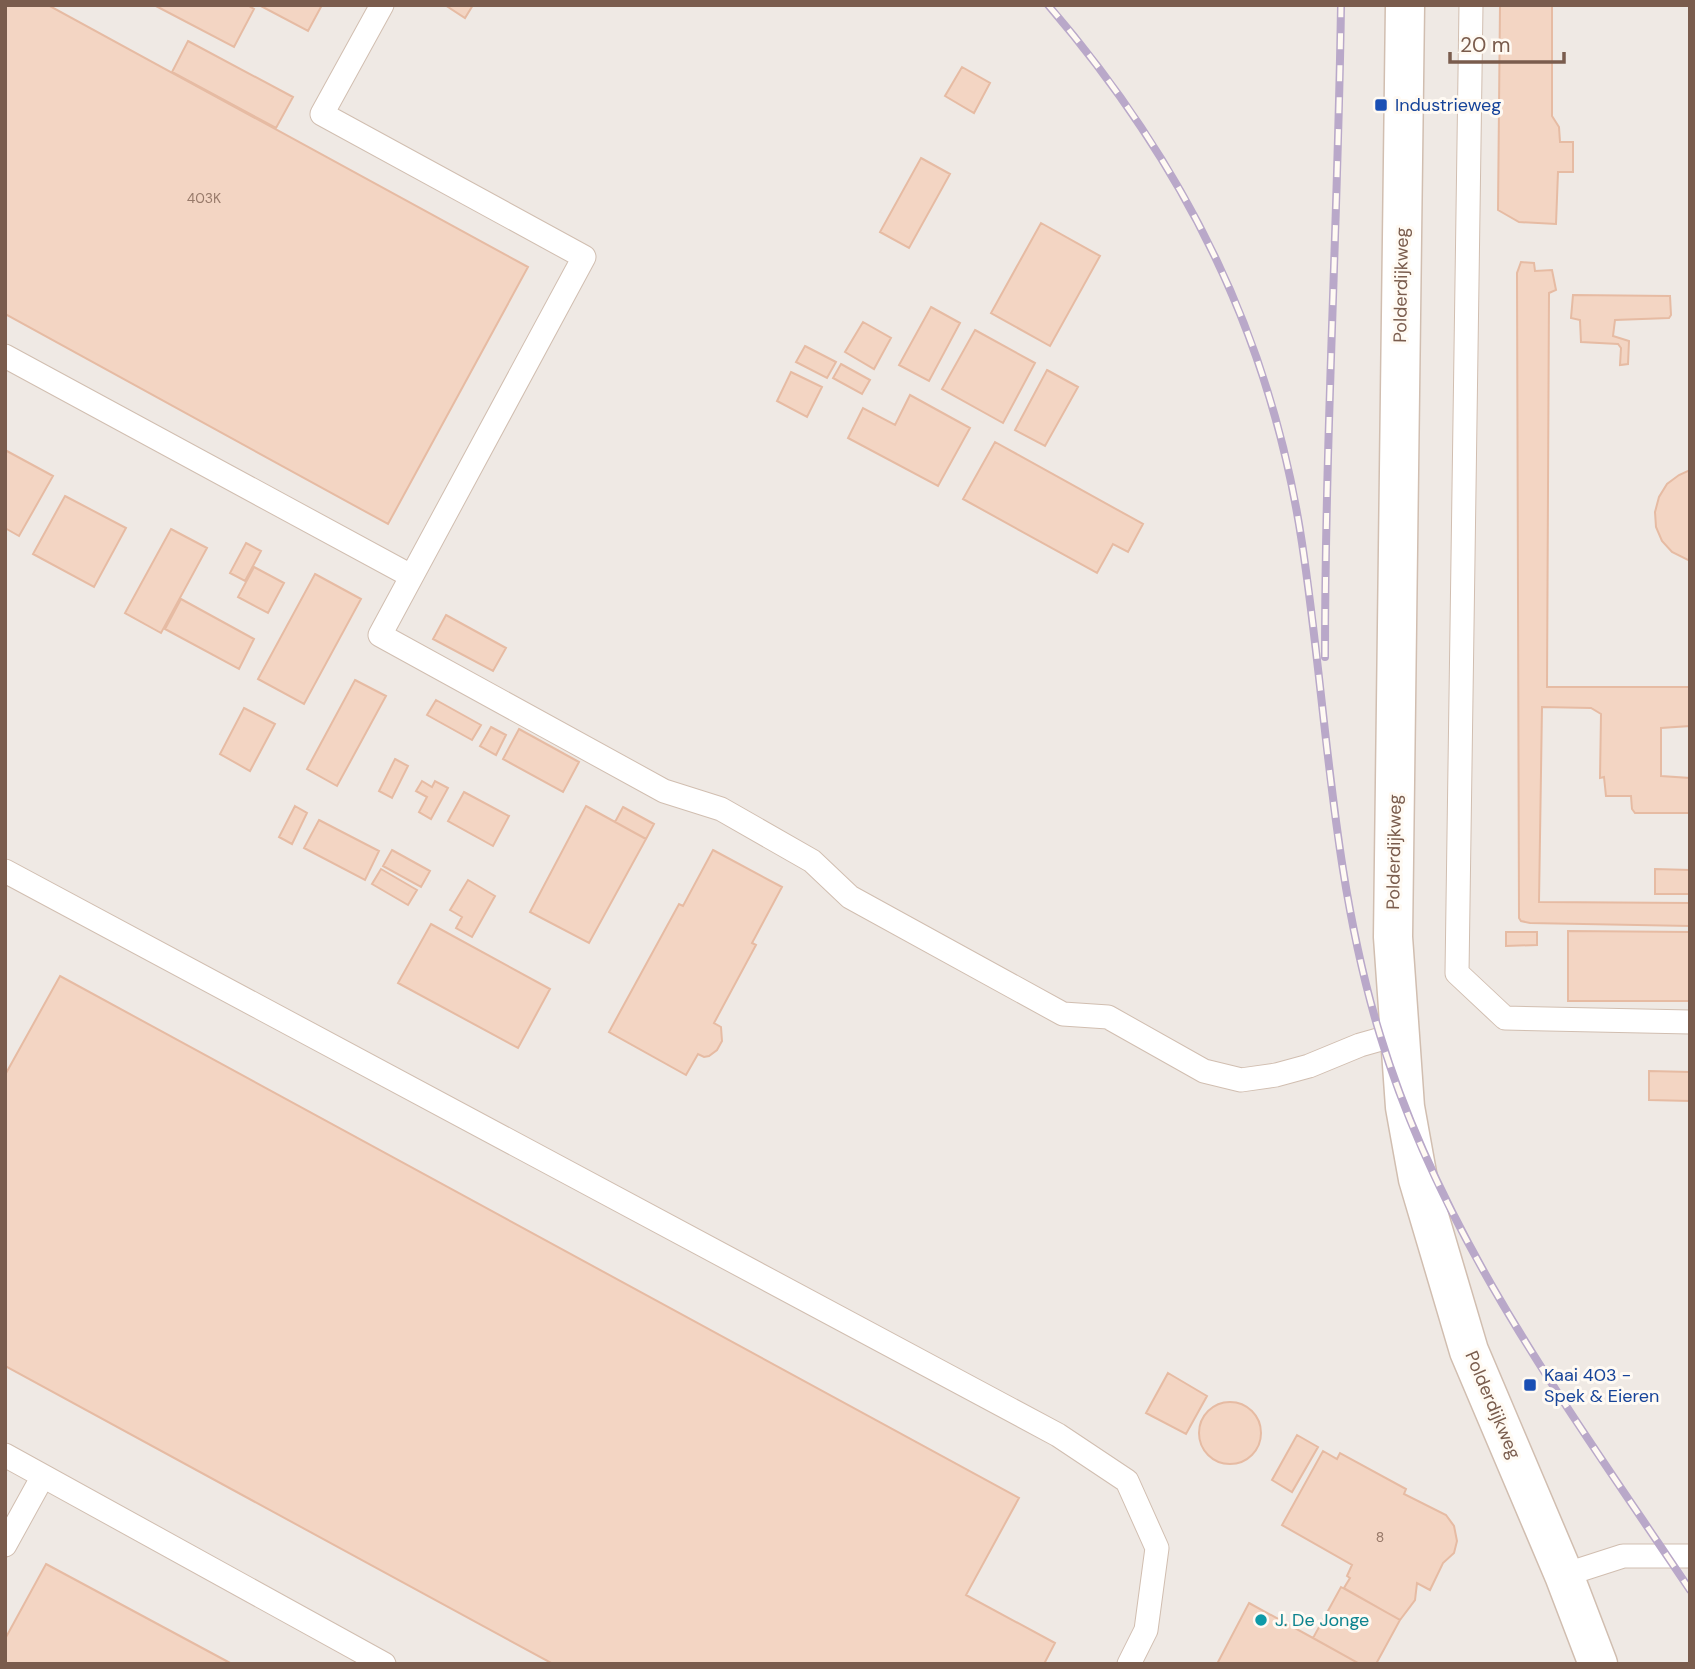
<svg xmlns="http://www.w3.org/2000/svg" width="1695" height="1669" viewBox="0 0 1695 1669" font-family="'DM Sans',sans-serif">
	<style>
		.industrial { fill: #efe9e4 }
		.building { fill: #f3d5c3; stroke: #e6bba3; stroke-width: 2 }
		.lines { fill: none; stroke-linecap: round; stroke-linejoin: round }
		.service-casing { stroke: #d1beb0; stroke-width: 25 }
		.minor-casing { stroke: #d1beb0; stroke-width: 41 }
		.service { stroke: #fff; stroke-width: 23 }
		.minor { stroke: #fff; stroke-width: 38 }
		.rail-casing { stroke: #b9a8c9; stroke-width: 8 }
		.rail { stroke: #fffaf3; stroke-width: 5; stroke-dasharray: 16; stroke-linecap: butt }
		.transit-dot { fill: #1a4fb4; stroke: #fffaf3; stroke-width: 2.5 }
		.culture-dot { fill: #0f9aa8; stroke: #fffaf3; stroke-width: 2.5 }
		.labels { text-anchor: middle; stroke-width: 6; stroke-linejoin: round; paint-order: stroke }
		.number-label { font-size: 14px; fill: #987a6a }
		.transit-label { font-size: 18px; fill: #164399; stroke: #fffaf3; text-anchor: start }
		.street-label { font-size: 18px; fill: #7a5c4d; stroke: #fffaf3 }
		.culture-label { font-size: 18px; fill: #0d838f; stroke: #fffaf3; text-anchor: start }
	</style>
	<rect width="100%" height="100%" fill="#fdf6ec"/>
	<path class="industrial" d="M5 5H1690V1664H5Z"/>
	<path class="building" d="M5 5H48L528 267 388 524 5 314Z
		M154 5H247L254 9 234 47Z
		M259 5H322L308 31Z
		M445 5H473L465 18Z
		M1500 5H1552V116L1559 127 1560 142H1573V172H1558L1556 224 1519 222 1498 210Z
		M188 41 293 97 276 128 172 72Z
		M962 67 990 83 974 113 945 96Z
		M921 158 950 174 909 248 880 232Z
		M1041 223 1100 256 1050 346 991 313Z
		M1521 262 1534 263 1535 271 1552 270 1556 290 1549 293 1547 687H1690V726L1661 728V776L1690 778V813H1635L1632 809 1631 796H1606L1604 777 1600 778 1601 714 1591 708 1542 707 1539 902 1690 903V926L1530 923 1521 921 1519 918 1517 273Z
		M1573 295 1670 296 1671 315 1669 318 1615 320 1613 336 1629 341 1628 364 1620 365 1621 348 1618 344 1581 342 1580 320 1571 318Z
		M931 307 960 323 929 381 899 365Z
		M863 322 891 338 874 369 845 352Z
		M975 330 1035 363 1003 423 942 389Z
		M805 346 836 362 827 378 796 362Z
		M841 364 870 380 862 394 833 378Z
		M1047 370 1078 387 1045 446 1015 430Z
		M791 372 822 387 807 417 777 401Z
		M910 395 970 428 938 486 848 438 863 408 895 425Z
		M995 442 1143 524 1128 552 1113 544 1097 573 963 499Z
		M5 450 53 476 19 536 5 528Z
		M1690 470V561L1672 552 1662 541 1656 527 1655 512 1659 497 1667 484 1679 475Z
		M65 496 126 528 94 587 33 554Z
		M171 529 207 548 161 633 125 613Z
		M246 543 261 551 245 581 230 573Z
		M254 567 284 583 268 613 238 597Z
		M315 574 361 599 304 704 258 679Z
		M181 599 254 639 239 669 165 629Z
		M446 615 506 648 493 671 433 639Z
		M355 680 386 696 337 786 307 769Z
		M436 700 481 725 472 740 427 715Z
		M244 708 275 724 250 771 220 754Z
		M491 727 506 735 496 755 480 746Z
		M519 729 579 762 563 792 503 759Z
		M395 759 408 766 392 798 379 791Z
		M422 781 432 787 435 781 448 788 431 819 419 812 427 797 416 791Z
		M464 792 509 816 493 846 448 821Z
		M295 806 307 813 292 844 279 837Z
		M586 806 646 839 589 943 530 912Z
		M623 807 654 824 646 839 615 822Z
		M319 820 379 851 365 880 304 848Z
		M392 850 430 871 421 887 383 866Z
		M713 850 782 887 752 943 756 945 714 1023 721 1027 722 1041 717 1050 709 1056 704 1057 698 1054 686 1075 609 1032 679 904 683 906Z
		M381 869 417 890 408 905 372 884Z
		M1655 869 1690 870V894H1655Z
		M468 880 495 896 472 937 456 928 462 917 450 910Z
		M431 924 550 989 518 1048 398 983Z
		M1568 931 1690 932V1001H1568Z
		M1506 932H1537V945L1506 946Z
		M60 976 1019 1498 966 1595 1055 1643 1044 1664H553L5 1366V1075Z
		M1649 1071 1690 1072V1101L1649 1100Z
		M1168 1373 1207 1396 1186 1434 1146 1413Z
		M1199 1433a31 31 0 1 1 62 0a31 31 0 1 1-62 0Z
		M1297 1435 1318 1447 1292 1492 1272 1480Z
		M1323 1451 1337 1459 1340 1453 1406 1489 1404 1494 1446 1515 1454 1526 1457 1541 1454 1553 1443 1563 1430 1590 1417 1583 1415 1600 1400 1620 1344 1588 1350 1578 1347 1576 1352 1565 1282 1525Z
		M46 1564 232 1664H5V1639Z
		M1341 1587 1400 1620 1376 1664H1360L1313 1638Z
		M1249 1603 1313 1638 1360 1664H1217Z"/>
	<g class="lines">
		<g class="service-casing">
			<path id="service" d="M382 5 322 114 584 257 380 635 664 791 721 809 812 861 850 897 1063 1014 1108 1017 1204 1071 1241 1080 1276 1075 1309 1066 1360 1045 1399 1034
				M1471 5 1457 973 1505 1018 1690 1022
				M5 356 411 576
				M5 871 1058 1435 1127 1481 1157 1548 1146 1630 1129 1664
				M5 1455 384 1664
				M5 1545 43 1476
				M1564 1575 1623 1556H1690"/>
		</g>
		<g class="minor-casing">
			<path id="minor" d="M1405 5 1393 937 1405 1107 1418 1179 1469 1351 1564 1575 1598 1664"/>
		</g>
		<use href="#service" class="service"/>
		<use href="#minor" class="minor"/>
		<g class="rail-casing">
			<path id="rail" d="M1048 5C1184 163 1271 336 1302 543 1327 708 1331 875 1380 1035 1442 1240 1573 1415 1690 1590
				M1325 657C1325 439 1338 222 1341 5"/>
		</g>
		<use href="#rail" class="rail"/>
	</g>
	<g class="transit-dot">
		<rect x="1374" y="98" width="14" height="14" rx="3.5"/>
		<rect x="1523" y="1378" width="14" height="14" rx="3.5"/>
	</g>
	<circle class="culture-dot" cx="1261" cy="1620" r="7"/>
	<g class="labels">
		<g class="number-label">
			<text x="204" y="203">403K</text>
			<text x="1380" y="1542">8</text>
		</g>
		<g class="transit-label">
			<text x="1395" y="111">Industrieweg</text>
			<text x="1544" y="1381">Kaai 403 -<tspan x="1544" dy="21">Spek &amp; Eieren</tspan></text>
		</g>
		<g class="street-label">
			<text transform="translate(1401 285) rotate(-89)" y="6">Polderdijkweg</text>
			<text transform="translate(1394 852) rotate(-89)" y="6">Polderdijkweg</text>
			<text transform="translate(1493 1405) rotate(67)" y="6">Polderdijkweg</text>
		</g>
		<g class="culture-label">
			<text x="1275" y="1626">J. De Jonge</text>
		</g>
	</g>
	<rect width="1695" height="1669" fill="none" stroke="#7a5c4d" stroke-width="14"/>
	<path d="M1450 52v10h114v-10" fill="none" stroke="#7a5c4d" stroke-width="3.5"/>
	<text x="1460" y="52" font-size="21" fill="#7a5c4d" stroke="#fffaf3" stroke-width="5" paint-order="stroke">20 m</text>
</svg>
